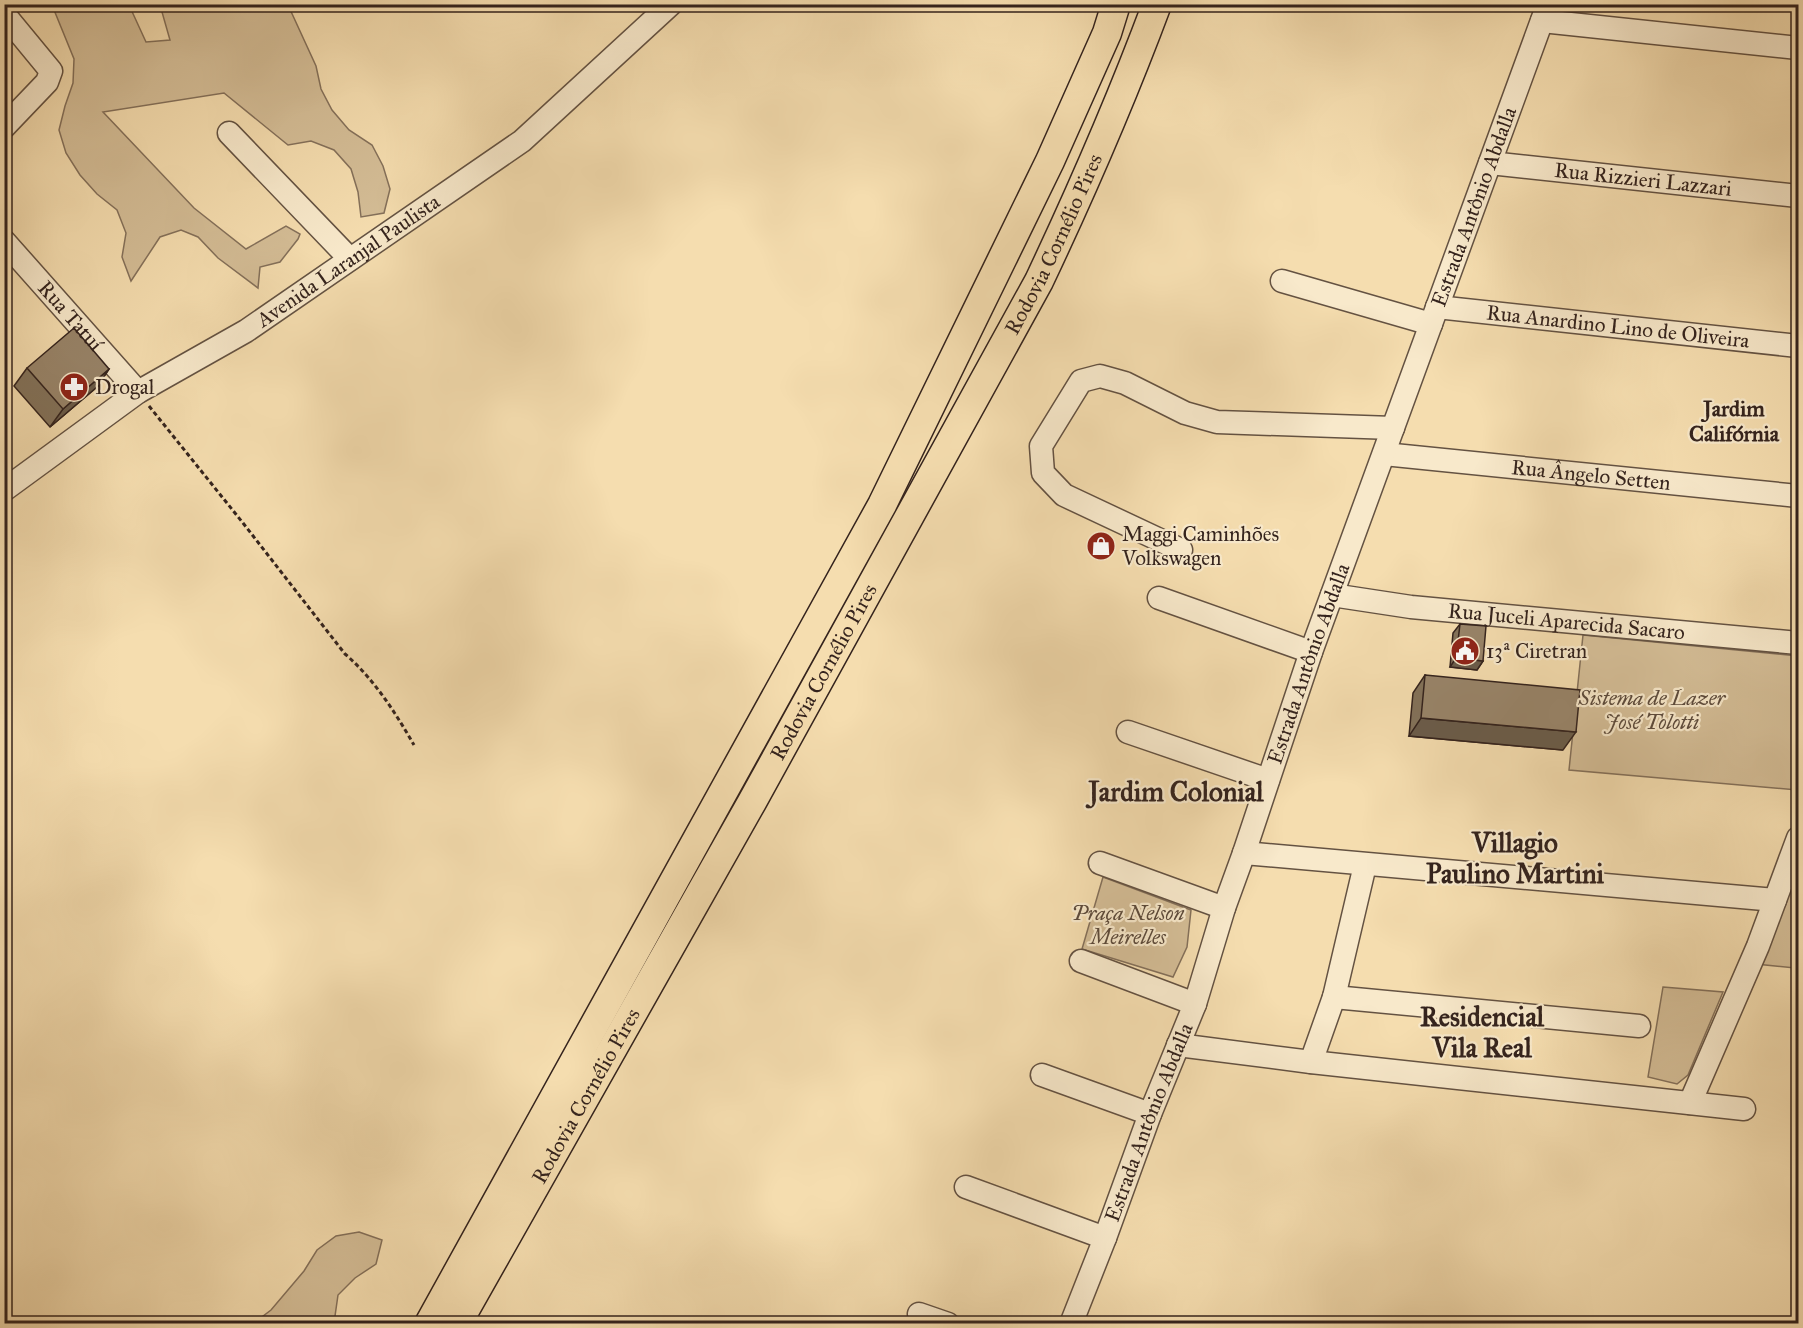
<svg xmlns="http://www.w3.org/2000/svg" width="1803" height="1328" viewBox="0 0 1803 1328" font-family="'IM FELL Great Primer',serif">
	<style>
		.green { fill: #d4bd96; stroke: #84705a; stroke-width: 1.5 }
		.lines { fill: none; stroke-linecap: round; stroke-linejoin: round }
		.minor-casing { stroke: #645242; stroke-width: 25 }
		.major-casing { stroke: #34231d; stroke-width: 31 }
		.path { stroke: #34231d; stroke-width: 3; stroke-dasharray: 4.5 3; stroke-linecap: butt }
		.minor { stroke: #f8e9cb; stroke-width: 22 }
		.major { stroke: #f5ddaf; stroke-width: 28 }
		.wall { fill: #83725a; stroke: #34231d; stroke-width: 1.5 }
		.shaded-wall { fill: #6a5c4a; stroke: #34231d; stroke-width: 1.5 }
		.building { fill: #988469; stroke: #34231d; stroke-width: 1.5 }
		.labels { text-anchor: middle; stroke-width: 4.5; stroke-linejoin: round; paint-order: stroke }
		.street-label { font-size: 21px; fill: #34231d; stroke: #f8e9cb }
		.poi-label { font-size: 21px; fill: #34231d; stroke: #f8e9cb; text-anchor: start }
		.park-label { font-size: 21px; font-style: italic; fill: #5c4a3b; stroke: #f8e9cb }
		.neighbourhood-label { font-size: 22px; font-weight: bold; fill: #34231d; stroke: #f8e9cb }
		.district-label { font-size: 27px; font-weight: bold; fill: #34231d; stroke: #f8e9cb }
	</style>
	<rect width="100%" height="100%" fill="#f5ddaf"/>
	<filter id="stains"><feTurbulence type="fractalNoise" baseFrequency=".00333" numOctaves="4"/><feColorMatrix values="0 0 0 0 .2 0 0 0 0 .09 0 0 0 0 .02 0 0 0 .5 -.17"/></filter>
	<radialGradient id="worn" r=".72"><stop offset=".6" stop-color="#630" stop-opacity="0"/><stop offset="1" stop-color="#630" stop-opacity=".3"/></radialGradient>
	<path class="green" d="M52 5H129L146 42 170 40 160 5H288L316 66 321 89 332 110 349 130 372 145 383 166 390 189 384 213 361 217 358 192 351 169 334 150 311 141 288 145 224 93 103 112 194 208 246 249 286 226 300 234 298 239 280 262 260 267 258 288 218 258 198 237 181 230 160 237 131 281 122 257 126 233 117 210 97 194 80 175 66 153 59 130 65 106 73 83 74 59Z
		M1583 635 1798 656 1797 790 1569 770Z
		M1798 850V960L1795 968 1756 964Z
		M1103 877 1191 910 1187 947 1173 977 1082 949Z
		M1663 987 1723 992 1688 1075 1677 1084 1648 1077Z
		M359 1232 382 1240 376 1264 355 1278 338 1295 334 1323H254L271 1310 304 1271 317 1250 336 1236Z"/>
	<g class="lines">
		<g class="minor-casing">
			<g id="minor">
				<path d="M4 14 51 71 47 82 4 127"/>
				<path d="M1542 21 1798 48"/>
				<path d="M229 133 350 259"/>
				<path id="s1" d="M1490 163 1798 196"/>
				<path id="s2" d="M4 241 138 392"/>
				<path d="M1282 281 1431 324"/>
				<path id="s3" d="M1437 307 1798 346"/>
				<path id="s4" d="M1384 454 1798 496"/>
				<path id="s5" d="M4 490 138 392 246 331 522 141 671 4"/>
				<path d="M1181 550 1064 495 1043 473 1041 446 1081 381 1100 376 1125 383 1185 413 1217 422 1393 428"/>
				<path id="s6" d="M1332 595 1411 607 1798 643"/>
				<path d="M1159 598 1311 652"/>
				<path d="M1128 732 1268 780"/>
				<path d="M1244 853 1775 900"/>
				<path d="M1100 863 1224 908"/>
				<path d="M1081 961 1195 1004"/>
				<path d="M1334 997 1639 1026"/>
				<path d="M1178 1045 1311 1062 1744 1109"/>
				<path d="M1311 1062 1334 997 1365 865"/>
				<path d="M1042 1075 1150 1114"/>
				<path d="M1690 1103 1758 946 1798 838"/>
				<path d="M966 1187 1105 1238"/>
				<path d="M919 1314 948 1324"/>
				<path id="s7" d="M1071 1324 1105 1238 1150 1114 1195 1004 1224 908 1244 853 1311 652 1548 4"/>
			</g>
		</g>
		<g class="major-casing">
			<g id="major">
				<path d="M429 1324 882 505 1050 161 1107 33 1116 4"/>
				<path id="s8" d="M457 1324 752 802 1039 281C1082 190 1122 98 1157 4"/>
			</g>
		</g>
		<path class="path" d="M149 406 243 523 345 654C374 679 395 712 414 745"/>
		<use href="#minor" class="minor"/>
		<use href="#major" class="major"/>
	</g>
	<path class="wall" d="M27 368 109 369 97 387 50 427 14 386Z
		M1460 624 1483 661 1477 670 1450 667 1453 633Z
		M1425 675 1563 750 1409 736 1413 693Z"/>
	<path class="shaded-wall" d="M109 369 97 387 50 427 63 409Z
		M1456 658 1483 661 1477 670 1450 667Z
		M1421 718 1576 732 1563 750 1409 736Z"/>
	<path class="building" d="M74 328 109 369 63 409 27 368Z
		M1460 624 1486 626 1483 661 1456 658Z
		M1425 675 1580 690 1576 732 1421 718Z"/>
	<defs>
		<g id="pharmacy-disc" transform="scale(1.5)"><circle r="9.5" fill="#8f2418" stroke="#f8e9cb"/><path d="M-2-6h4v4h4v4h-4v4h-4v-4h-4v-4h4Z" fill="#fff"/></g>
		<g id="shop-disc" transform="scale(1.5)"><circle r="9.5" fill="#8f2418" stroke="#f8e9cb"/><path d="M-5-2.5h2.3a2.7 3.5 0 0 1 5.4 0H5L5.5 6h-11ZM-1.5-2.5h3a1.5 2.3 0 0 0-3 0Z" fill="#fff"/></g>
		<g id="civic-disc" transform="scale(1.5)"><circle r="9.5" fill="#8f2418" stroke="#f8e9cb"/><path d="M-.6-6.5H3V-4.5H.6V-3L4-1V1h2V6H-6V1h2V-1L-.6-3ZM-1.2 2.5V6h2.4V2.5Z" fill="#fff"/></g>
	</defs>
	<g fill-rule="evenodd">
		<use href="#pharmacy-disc" x="74" y="387"/>
		<use href="#shop-disc" x="1101" y="546"/>
		<use href="#civic-disc" x="1465" y="651"/>
	</g>
	<g class="labels">
		<g class="street-label">
			<text dy="7" stroke="none"><textPath href="#s1" startOffset="154">Rua Rizzieri Lazzari</textPath></text>
			<text dy="7" stroke="none"><textPath href="#s7" startOffset="1188">Estrada Antônio Abdalla</textPath></text>
			<text dy="7" stroke="none"><textPath href="#s8" startOffset="1234">Rodovia Cornélio Pires</textPath></text>
			<text dy="7" stroke="none"><textPath href="#s5" startOffset="414">Avenida Laranjal Paulista</textPath></text>
			<text dy="7" stroke="none"><textPath href="#s2" startOffset="100">Rua Tatuí</textPath></text>
			<text dy="7" stroke="none"><textPath href="#s3" startOffset="182">Rua Anardino Lino de Oliveira</textPath></text>
			<text dy="7" stroke="none"><textPath href="#s4" startOffset="208">Rua Ângelo Setten</textPath></text>
			<text dy="7" stroke="none"><textPath href="#s6" startOffset="236">Rua Juceli Aparecida Sacaro</textPath></text>
			<text dy="7" stroke="none"><textPath href="#s7" startOffset="702">Estrada Antônio Abdalla</textPath></text>
			<text dy="7" stroke="none"><textPath href="#s8" startOffset="748">Rodovia Cornélio Pires</textPath></text>
			<text dy="7" stroke="none"><textPath href="#s8" startOffset="262">Rodovia Cornélio Pires</textPath></text>
			<text dy="7" stroke="none"><textPath href="#s7" startOffset="216">Estrada Antônio Abdalla</textPath></text>
		</g>
		<g class="poi-label">
			<text x="95" y="394">Drogal</text>
			<text x="1122" y="541">Maggi Caminhões<tspan x="1122" dy="24">Volkswagen</tspan></text>
			<text x="1486" y="658">13ª Ciretran</text>
		</g>
		<g class="park-label">
			<text x="1652" y="705">Sistema de Lazer<tspan x="1652" dy="24">José Tolotti</tspan></text>
			<text x="1128" y="920">Praça Nelson<tspan x="1128" dy="24">Meirelles</tspan></text>
		</g>
		<g class="neighbourhood-label">
			<text x="1734" y="416">Jardim<tspan x="1734" dy="25">Califórnia</tspan></text>
		</g>
		<g class="district-label">
			<text x="1176" y="801">Jardim Colonial</text>
			<text x="1515" y="852">Villagio<tspan x="1515" dy="31">Paulino Martini</tspan></text>
			<text x="1482" y="1026">Residencial<tspan x="1482" dy="31">Vila Real</tspan></text>
		</g>
	</g>
	<rect width="1803" height="1328" fill="none" stroke="#f5ddaf" stroke-width="24"/>
	<rect x="6" y="6" width="1791" height="1316" fill="none" stroke="#34231d" stroke-width="3"/>
	<rect x="12" y="12" width="1779" height="1304" fill="none" stroke="#34231d" stroke-width="1.5"/>
	<rect width="100%" height="100%" filter="url(#stains)"/>
	<rect width="100%" height="100%" fill="url(#worn)"/>
</svg>
